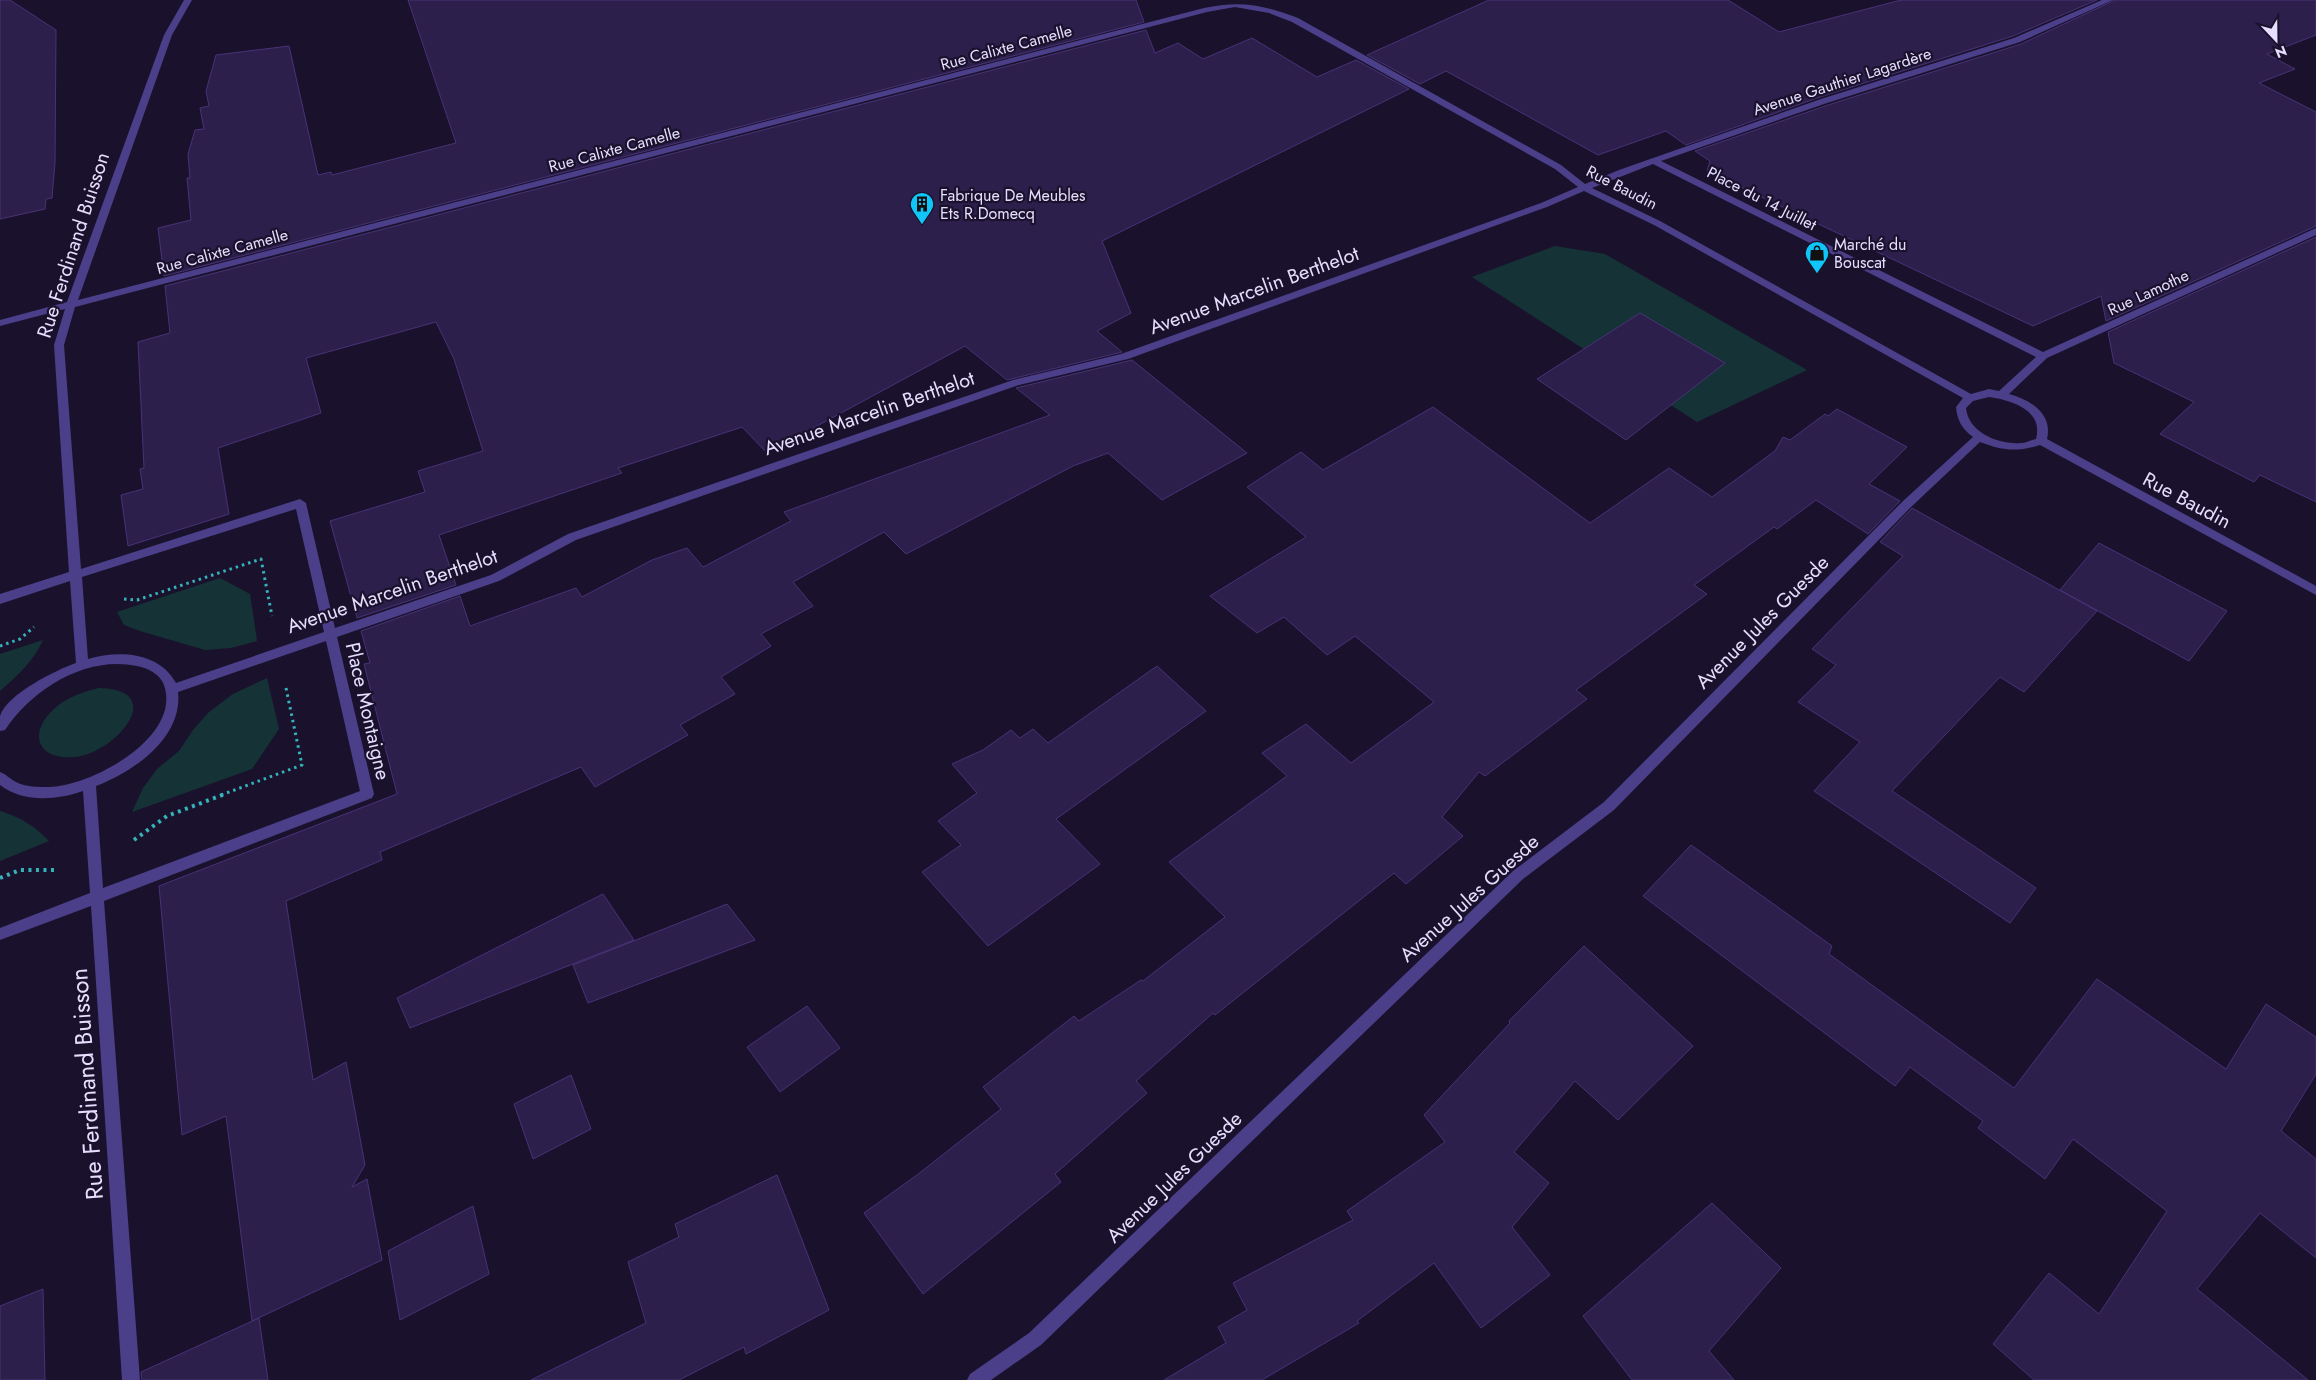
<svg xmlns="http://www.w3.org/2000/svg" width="2316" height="1380" viewBox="0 0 2316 1380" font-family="Jost,sans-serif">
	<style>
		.green { fill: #153336 }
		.building { fill: #2d1f4c; stroke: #483277 }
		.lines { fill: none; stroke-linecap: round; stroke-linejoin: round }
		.path-far1 { stroke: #35b3bb; stroke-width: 3; stroke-dasharray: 2.5 4; stroke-linecap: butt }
		.path { stroke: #35b3bb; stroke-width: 4; stroke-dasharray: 3 4.5; stroke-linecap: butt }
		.minor { fill: #4b3f89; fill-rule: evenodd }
		.labels { text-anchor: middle; stroke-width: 4.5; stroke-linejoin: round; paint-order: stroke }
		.far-street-label { font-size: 16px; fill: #e6defe; stroke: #1a122c }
		.far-poi-label { font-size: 16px; fill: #e6defe; stroke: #1a122c; text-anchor: start }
		.street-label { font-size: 20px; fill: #e6defe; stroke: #1a122c }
		.near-street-label { font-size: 24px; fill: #e6defe; stroke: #1a122c }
	</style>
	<rect width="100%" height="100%" fill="#1a122c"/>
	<path class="green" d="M1555 246 1605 254 1807 370 1697 422 1472 277Z
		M220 578 250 594 257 641 231 648 205 650 140 631 124 625 117 612Z
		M43 640C33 662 18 675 0 691V654Z
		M267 678 279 729 252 769 132 812 143 788 157 769 179 751 193 730 209 712 233 694Z
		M99 688C170 690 115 753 75 757 38 760 27 734 54 709 67 697 83 692 99 688Z
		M0 811C22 818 33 825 49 841L0 861Z"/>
	<path class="building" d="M0 0H10L56 30 55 163 52 198 46 199 45 209 0 219Z
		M408 0H1136L1144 22 164 276 158 228 191 220 187 178H190L188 154 195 130 204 129 200 108 209 106 206 91 216 55 289 46 318 175 331 172 332 175 456 143Z
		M1489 0H1728L1779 32 1901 0H2097L2013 36 1820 97 1686 145 1666 131 1598 155 1446 71 1420 84 1367 55Z
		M2115 0H2316V35L2267 54 2295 69 2259 83 2316 112V226L2106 321 2101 296 2033 326 1707 171 1710 161 1695 151 1828 105 2021 44Z
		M1146 30 1155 53 1178 43 1203 59 1252 38 1317 77 1356 60 1409 89 1102 241 1131 313 1097 331 1122 352 1007 380 965 346 767 453 742 427 618 468 622 473 439 535 456 585 357 618 330 521 425 492 418 471 483 451 454 359 436 322 306 358 321 413 218 448 229 514 128 546 121 495 143 489 140 469 144 468 138 342 170 333 165 286Z
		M2316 237V502L2260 475 2254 482 2160 434 2194 402 2114 363 2108 332Z
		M1640 313 1725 363 1626 440 1537 379Z
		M1132 360 1247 453 1162 500 1108 453 1073 466 906 554 884 532 793 582 813 606 761 634 771 646 721 677 735 694 680 725 688 735 595 787 581 767 380 852 382 860 286 901 313 1080 346 1062 365 1165 352 1187 367 1179 382 1260 252 1321 226 1116 182 1135 159 886 397 794 364 664 370 663 361 631 460 596 470 626 576 588 582 597 652 560 687 548 703 567 791 521 784 512 1050 415 1016 388Z
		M1433 407 1590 523 1669 468 1712 497 1775 451 1783 437 1790 440 1825 414 1828 416 1837 409 1907 447 1869 484 1900 501 1868 534 1816 500 1777 529 1774 527 1694 585 1707 594 1576 690 1587 699 1485 776 1479 772 1442 817 1463 836 1406 884 1394 873 1215 1015 1213 1013 1136 1081 1147 1093 1055 1174 1061 1182 923 1294 864 1213 917 1175 1001 1109 983 1087 1074 1016 1079 1021 1141 980 1143 981 1225 917 1169 862 1287 776 1262 753 1306 724 1351 763 1434 702 1355 636 1327 655 1284 617 1257 633 1210 596 1306 537 1247 487 1301 452 1323 470Z
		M1912 508 2097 611 2024 692 2000 677 1892 791 2036 888 2010 923 1814 791 1860 742 1798 702 1836 665 1812 649 1903 556 1880 542Z
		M2099 543 2227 611 2189 661 2060 590Z
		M1157 666 1206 711 1056 819 1100 864 988 946 922 872 961 845 938 821 977 793 952 764 983 750 1011 730 1020 738 1033 729 1048 743Z
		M1691 845 1832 946 1829 954 2014 1088 2097 979 2226 1069 2266 1004 2316 1037V1074L2281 1131 2316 1159V1258L2260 1213 2197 1289 2308 1380H2034L1993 1344 2049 1273 2099 1314 2167 1211 2073 1139 2045 1179 1978 1128 1983 1121 1910 1067 1895 1086 1643 896Z
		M603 894 634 940 410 1028 397 998Z
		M727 904 755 940 588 1003 573 965Z
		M1584 946 1693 1046 1618 1120 1575 1081 1514 1152 1549 1183 1512 1227 1550 1275 1481 1328 1434 1263 1357 1321 1359 1323 1262 1380H1164L1226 1343 1218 1327 1247 1310 1233 1283 1353 1220 1347 1211 1445 1142 1424 1115 1510 1023 1509 1021Z
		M807 1006 840 1048 780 1092 747 1047Z
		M571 1075 591 1129 533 1159 514 1104Z
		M777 1175 829 1310 746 1354 744 1347 679 1380H531L646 1323 628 1262 679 1237 675 1224Z
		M1712 1203 1781 1268 1709 1351 1734 1380H1632L1583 1316Z
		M473 1206 489 1274 400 1320 388 1251Z
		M43 1289 45 1380H0V1306Z
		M259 1318 268 1380H142L141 1372Z"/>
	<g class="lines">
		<path class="path-far1" d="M124 599 137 600 261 559 272 616
			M0 646 20 639 34 627
			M221 795 302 765 286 688"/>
		<path class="path" d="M134 840 167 816 225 794
			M0 878 20 870H58"/>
		<path class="minor" d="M184 0H192L172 35 78 300 1204 8C1241 0 1263 5 1298 18L1561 165 1585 184 1619 170 1821 99 2014 38 2102 0H2113L2020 42 1827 103 1661 161 2043 352 2316 228V235L2047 358 2009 394C2031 400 2053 414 2047 439L2316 586V595L2040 445C2016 452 2004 451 1980 442L1910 508 1614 810 1523 879 1041 1345 991 1380H967L970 1374 1029 1333 1513 871 1604 802 1902 502 1973 437C1962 429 1957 420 1956 407L1963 398 1654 225 1584 191 1547 207 1128 359 1019 385 576 540 499 581 337 637 374 794 372 798 104 901 140 1380H122L91 906 0 940V928L90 893 83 791C57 800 23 803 0 785V772C6 774 10 779 16 782 26 787 38 787 49 787 92 786 182 737 164 685 160 674 148 668 137 666 86 655 32 689 5 730L0 731C0 727 0 720 0 716 7 694 56 670 76 663L70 581 0 604V594L69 572 54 345 65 309 0 326V320L67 302 164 35ZM1235 7 1269 13 1292 22 1555 169 1578 187 1541 203 1121 354 1013 380 568 534 491 575 335 628 306 503 300 499 81 569 64 345 75 307 1207 12ZM1653 164 2036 357 1999 391 1989 389 1971 394 1660 221 1592 188ZM1989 397C2011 400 2044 410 2036 439 2031 440 2026 443 2021 443 1998 445 1968 432 1966 408L1973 401ZM296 509 324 632 176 683C159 652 119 650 88 659L82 577ZM326 641 360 791 103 888 96 786C133 772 183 738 178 692Z"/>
	</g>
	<defs>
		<g id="building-pin" transform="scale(1.25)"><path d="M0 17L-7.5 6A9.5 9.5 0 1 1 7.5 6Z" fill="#10c5f8" stroke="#1a122c"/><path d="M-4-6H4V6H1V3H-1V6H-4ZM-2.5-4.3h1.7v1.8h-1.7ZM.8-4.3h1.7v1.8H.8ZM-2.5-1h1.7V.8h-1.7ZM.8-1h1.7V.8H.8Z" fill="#111"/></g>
		<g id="shop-pin" transform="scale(1.25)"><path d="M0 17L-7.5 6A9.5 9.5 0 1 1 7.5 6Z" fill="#10c5f8" stroke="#1a122c"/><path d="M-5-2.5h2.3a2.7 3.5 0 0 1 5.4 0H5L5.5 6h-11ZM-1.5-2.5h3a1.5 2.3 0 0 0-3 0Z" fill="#111"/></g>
	</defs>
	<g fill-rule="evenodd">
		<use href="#building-pin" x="922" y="204"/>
		<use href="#shop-pin" x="1817" y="253"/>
	</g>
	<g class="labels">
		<g class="far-street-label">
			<text transform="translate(1006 47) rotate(-15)" y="6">Rue Calixte Camelle</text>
			<text transform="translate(1842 81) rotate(-18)" y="6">Avenue Gauthier Lagardère</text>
			<text transform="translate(614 149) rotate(-15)" y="6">Rue Calixte Camelle</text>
			<text transform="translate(1622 187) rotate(27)" y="6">Rue Baudin</text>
			<text transform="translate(1762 198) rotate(27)" y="6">Place du 14 Juillet</text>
			<text transform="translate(222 251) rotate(-15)" y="6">Rue Calixte Camelle</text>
			<text transform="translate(2148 292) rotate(-25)" y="6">Rue Lamothe</text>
		</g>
		<g class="far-poi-label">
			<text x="940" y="201">Fabrique De Meubles<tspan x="940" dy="18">Ets R.Domecq</tspan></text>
			<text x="1834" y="250">Marché du<tspan x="1834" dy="18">Bouscat</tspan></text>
		</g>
		<g class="street-label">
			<text transform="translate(73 245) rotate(-72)" y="7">Rue Ferdinand Buisson</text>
			<text transform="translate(1254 290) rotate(-20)" y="7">Avenue Marcelin Berthelot</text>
			<text transform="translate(869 413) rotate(-19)" y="7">Avenue Marcelin Berthelot</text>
			<text transform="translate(2187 500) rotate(28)" y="7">Rue Baudin</text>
			<text transform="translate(392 591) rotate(-19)" y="7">Avenue Marcelin Berthelot</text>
			<text transform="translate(1762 622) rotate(-45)" y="7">Avenue Jules Guesde</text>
			<text transform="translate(368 711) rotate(77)" y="7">Place Montaigne</text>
			<text transform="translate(1469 898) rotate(-42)" y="7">Avenue Jules Guesde</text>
			<text transform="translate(1174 1177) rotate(-44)" y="7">Avenue Jules Guesde</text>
		</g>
		<g class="near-street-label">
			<text transform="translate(87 1084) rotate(-94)" y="8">Rue Ferdinand Buisson</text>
		</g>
	</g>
	<g transform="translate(2276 40) rotate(158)" stroke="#1a122c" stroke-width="4" paint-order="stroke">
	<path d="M0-4L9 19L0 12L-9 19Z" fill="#e6defe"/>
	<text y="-8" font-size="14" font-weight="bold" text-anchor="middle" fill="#e6defe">N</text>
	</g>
</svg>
